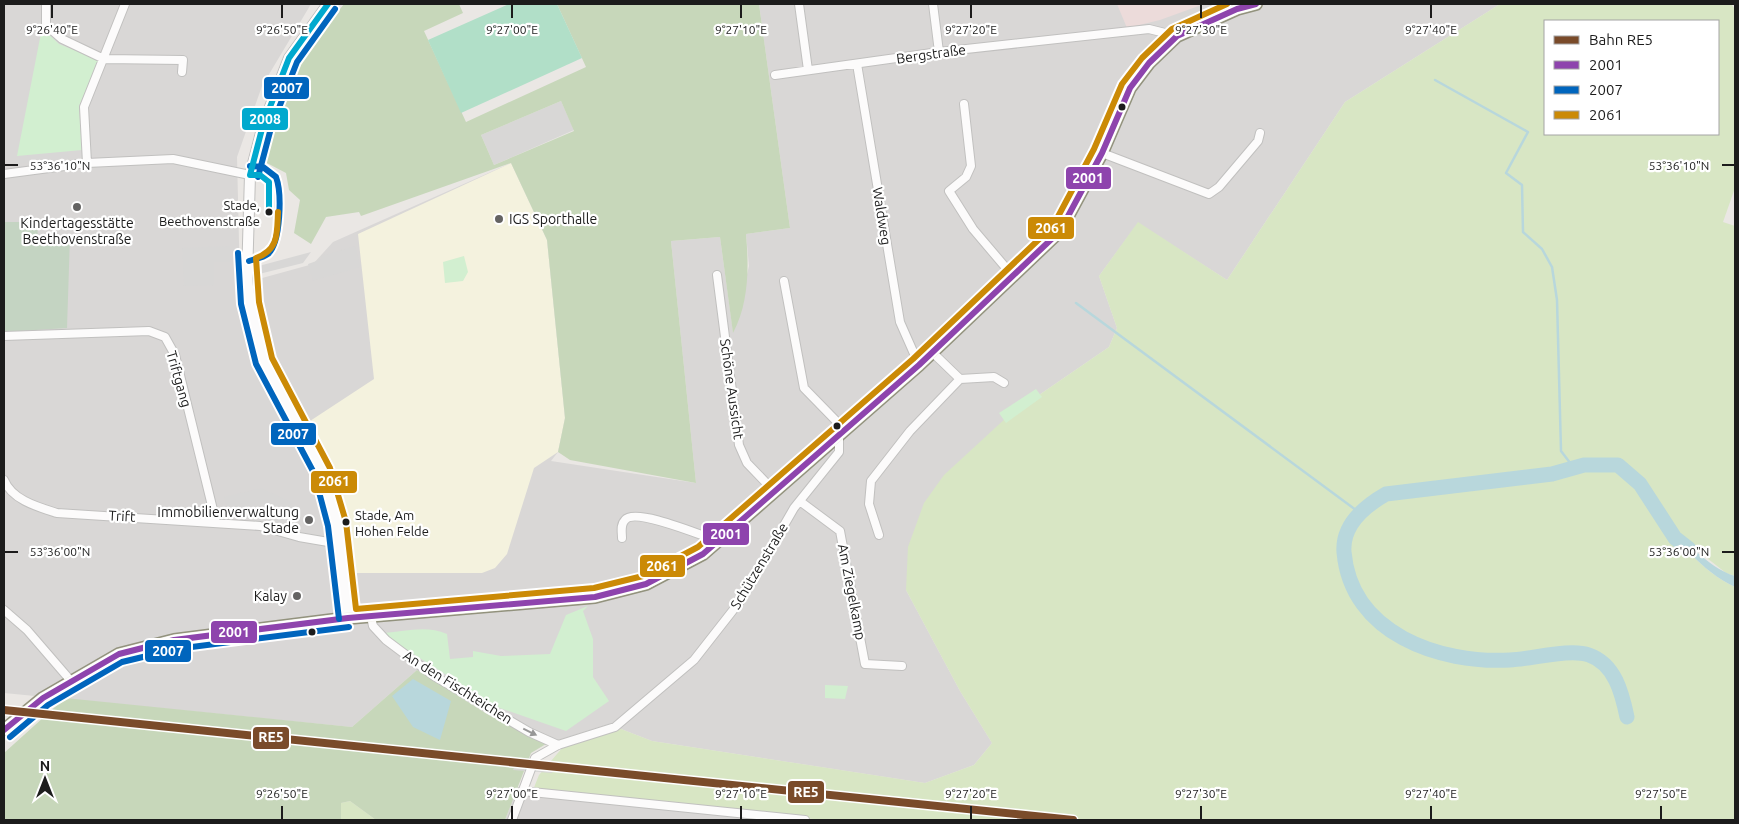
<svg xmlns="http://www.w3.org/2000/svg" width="1739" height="824" viewBox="0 0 1739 824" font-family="Ubuntu,sans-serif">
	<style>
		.residential { fill: #d9d7d6 }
		.commercial { fill: #ecdbda }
		.education { fill: #f4f2de }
		.religious { fill: #d8d7d6 }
		.grass { fill: #d8e6c4; fill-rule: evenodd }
		.forest { fill: #c7d7ba; fill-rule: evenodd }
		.cemetery { fill: #c4d4c2 }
		.park { fill: #d2efd0 }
		.pitch { fill: #b1dfc8 }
		.water { fill: #b8d7dc }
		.pier { fill: #d7d6d5 }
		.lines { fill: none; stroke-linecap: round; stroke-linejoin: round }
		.stream { stroke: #b8d7dc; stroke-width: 2.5 }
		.river { stroke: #b8d7dc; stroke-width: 15 }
		.minor-casing { stroke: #c1c0bf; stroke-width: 10 }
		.tertiary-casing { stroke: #c1c0bf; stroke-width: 12 }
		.secondary-casing { stroke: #92927d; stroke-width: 14 }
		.minor { stroke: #fcfbfb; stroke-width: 8 }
		.tertiary { stroke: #fcfbfb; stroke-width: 10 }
		.secondary { stroke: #f2f1e9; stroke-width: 11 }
		.bus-1-casing { stroke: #fff; stroke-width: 10 }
		.bus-2-casing { stroke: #fff; stroke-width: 10 }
		.bus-3-casing { stroke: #fff; stroke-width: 10 }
		.bus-4-casing { stroke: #fff; stroke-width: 10 }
		.bus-1 { stroke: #8e44ad; stroke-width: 6 }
		.bus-2 { stroke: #0065bd; stroke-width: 6 }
		.bus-3 { stroke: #cb8a06; stroke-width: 6 }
		.bus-4 { stroke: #00a9ce; stroke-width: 6 }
		.rail-1-casing { stroke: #fff; stroke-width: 11 }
		.rail-1 { stroke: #7a4b2a; stroke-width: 8 }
		.oneway { fill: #979797 }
		.ticks { fill: none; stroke: #1c1c1c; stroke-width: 2 }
		.bus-dot { fill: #1c1c1c; stroke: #fff; stroke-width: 2 }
		.poi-dot { fill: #646362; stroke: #fff; stroke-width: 2 }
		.labels { text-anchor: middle; stroke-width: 4.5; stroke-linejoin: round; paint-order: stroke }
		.bus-label { font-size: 13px; fill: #1c1c1c; stroke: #fff; text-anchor: end }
		.street-label { font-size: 14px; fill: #1c1c1c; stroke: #fff }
		.poi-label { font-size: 14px; fill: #1c1c1c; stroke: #fff; text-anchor: end }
		.ticks-label { font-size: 12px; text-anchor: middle; fill: #1c1c1c; stroke: #fff; stroke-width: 4.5; stroke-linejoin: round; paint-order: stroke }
		.line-badge { stroke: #fff; stroke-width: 2 }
		.badge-label { font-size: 14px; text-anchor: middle; font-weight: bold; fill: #fff }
	</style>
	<rect width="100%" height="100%" fill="#eae7e4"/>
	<path class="residential" d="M4 4H311L262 86 237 157 240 284 313 264 333 242 511 163 547 240 565 418 558 452 551 461 696 483 671 241 720 237 733 332 749 266 746 234 790 228 759 4H1500L1345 102 1227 280 1138 223 1099 276 1117 328 1109 347 1007 417 906 590 960 691 992 743 974 765 925 783 652 741 621 729 615 722 546 744 487 714 417 670 352 727 4 693Z
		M516 790H533L823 820H505Z"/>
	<path class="commercial" d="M1117 4H1204L1160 20 1127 28Z"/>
	<path class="education" d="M511 163 547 240 565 418 558 452 534 468 507 554 495 568 482 573H352L348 519 339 500 337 489 338 485 330 460 310 421 374 379 358 234Z"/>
	<path class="religious" d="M561 101 574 130 494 165 481 135Z
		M67 149 69 158 18 164 20 154Z
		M230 246 231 262H214V285L184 286 182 248Z
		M355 246 361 267 313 281 308 264 322 259 321 256Z
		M311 252 303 263 255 275V267Z
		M261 488 291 502 296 527 229 512 224 497Z"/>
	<path class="grass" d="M1500 4H1731L1735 9V188L1723 222 1735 226V576L1726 573 1679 536 1646 493C1669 529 1695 568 1735 587V820H823L533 790 539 775 563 747 621 729 652 741 925 783 974 765 992 743 960 691 906 590 908 547 924 503 944 475 1007 417 1109 347 1117 328 1099 276 1138 222 1227 280 1345 102ZM1545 21H1718V134H1545Z
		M350 801 376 820H341V803Z"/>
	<path class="forest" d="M344 4H459L463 13 424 31 466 122 586 67 557 4H759L790 228 746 234C749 267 749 303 733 333L720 237 671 241 696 483 570 460 558 452 565 418 547 240 511 163 361 216 359 212 326 217 311 244 294 233 300 200 289 190 286 173 265 162 274 122 297 64ZM561 101 574 131 494 165 481 135Z
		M417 670 487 714 546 744 531 753 505 820H376L350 801 341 803V820H4V753L65 698 352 727Z"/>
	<path class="cemetery" d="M4 222H37L38 239 70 237 67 328 4 332Z"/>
	<path class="park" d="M42 28 59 44 99 60 79 106 82 150 17 156Z
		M464 256 468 272 463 281 445 283 443 262Z
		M1036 389 1042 397 1006 423 999 413Z
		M588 606 583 611 593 639V677L609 701 566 731 497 707 385 636 384 633C406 631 427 625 447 634L450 659 473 657V651L501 656 550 654 566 615Z
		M825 685 848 686 845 699 825 698Z"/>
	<path class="pitch" d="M509 4H557L582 58 461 113 428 40Z"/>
	<path class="water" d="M1640 484C1662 513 1698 565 1735 576V587C1692 567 1665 522 1640 484Z
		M413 679 451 701 440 740 413 727 392 696Z"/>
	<path class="pier" d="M517 761 555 764 552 773 513 770Z"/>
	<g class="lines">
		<path class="stream" d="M1435 80 1528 132 1506 173 1522 185 1523 232 1542 249 1552 267 1557 300 1561 451 1574 468
			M1076 303 1360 513"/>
		<path class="river" d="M1627 717C1622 693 1615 664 1589 655 1570 648 1533 659 1510 660 1440 664 1351 634 1344 552 1342 525 1365 506 1386 494L1552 474 1584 465H1618L1640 484 1675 538 1689 549"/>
		<g class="minor-casing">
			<path id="minor" d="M46 4V25L62 39 104 59 183 60 182 72
				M799 4 808 70
				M933 4 939 52
				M857 64 900 322 919 365
				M775 75 939 52 1149 29 1177 36
				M964 104 971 166 966 177 949 191 973 229 1012 275
				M1102 153 1209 194 1219 187 1258 141 1260 133
				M87 163 84 107 125 4
				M4 174 87 163 173 159 250 175
				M717 275 739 445 747 463 774 491
				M784 281 804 388 844 429
				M4 336 149 331 165 337 175 355 216 522
				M960 379 994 377 1004 383
				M4 480C12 500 38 507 57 513L260 526 299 537 340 544
				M801 502 840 531 865 664 902 666
				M879 535 869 504 871 481 910 431 960 379 933 353
				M622 538C622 532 620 525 625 520 635 507 702 536 718 541
				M4 610 27 630 71 681
				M371 617 373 626 386 640 434 676 529 732 558 745
				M522 791 805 820
				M512 820 535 758 558 745 615 727 694 660 741 600 794 508 839 452V433"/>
		</g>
		<g class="tertiary-casing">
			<path id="tertiary" d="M328 4 289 58 263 125 250 175 247 278 250 303 264 361 322 470 337 524 348 618"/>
		</g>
		<g class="secondary-casing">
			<path id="secondary" d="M4 730 43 698 119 654 174 640 348 618 595 597 646 584 703 554 919 365 1060 231 1102 153 1130 88 1149 63 1177 36 1237 9 1256 4"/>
		</g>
		<use href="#minor" class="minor"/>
		<use href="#tertiary" class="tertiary"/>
		<use href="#secondary" class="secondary"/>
		<g class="bus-1-casing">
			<path id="bus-1" d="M4 730 43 698 119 654 174 640 348 618 595 597 646 584 703 554 919 365 1060 231 1102 153 1130 88 1149 63 1177 36 1237 9 1256 4"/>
		</g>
		<g class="bus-2-casing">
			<path id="bus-2" d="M258 177 271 128 297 62 335 9
				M238 253 241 304 256 364 314 473 328 526 339 619
				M249 261C255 259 263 258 268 254 281 242 282 193 276 177L263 167 250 166
				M10 737 48 705 122 662 176 649 349 627"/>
		</g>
		<g class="bus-3-casing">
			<path id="bus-3" d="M278 212C277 233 279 250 256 258L259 302 272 358 330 468 346 522 356 609 594 588 643 576 698 547 913 359 1053 226 1094 149 1122 84 1142 58 1172 29 1227 4"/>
		</g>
		<g class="bus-4-casing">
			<path id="bus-4" d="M250 175 263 125 289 58 328 4
				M250 175H260L269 182V212"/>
		</g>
		<use href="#bus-1" class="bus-1"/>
		<use href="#bus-2" class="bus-2"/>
		<use href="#bus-3" class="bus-3"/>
		<use href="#bus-4" class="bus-4"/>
		<g class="rail-1-casing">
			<path id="rail-1" d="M4 710 1073 820"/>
		</g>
		<use href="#rail-1" class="rail-1"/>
	</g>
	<defs><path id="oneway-solid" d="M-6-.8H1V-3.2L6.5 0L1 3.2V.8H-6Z" transform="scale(1.25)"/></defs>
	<use class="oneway" href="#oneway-solid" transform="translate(530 732) rotate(26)"/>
	<path class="ticks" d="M52 5V18M282 5V18M512 5V18M741 5V18M971 5V18M1201 5V18M1431 5V18M5 165H18M1722 165H1734M5 552H18M1722 552H1734M282 806V819M512 806V819M741 806V819M971 806V819M1201 806V819M1431 806V819M1661 806V819"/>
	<g class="bus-dot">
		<circle cx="1122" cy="107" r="4.5"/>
		<circle cx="269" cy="212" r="4.5"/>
		<circle cx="837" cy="426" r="4.5"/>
		<circle cx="346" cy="522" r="4.5"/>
		<circle cx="312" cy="632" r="4.5"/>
	</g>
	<g class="poi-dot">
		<circle cx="77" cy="207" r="5"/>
		<circle cx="499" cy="219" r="5"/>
		<circle cx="309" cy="520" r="5"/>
		<circle cx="297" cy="596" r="5"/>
	</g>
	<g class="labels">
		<g class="bus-label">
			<text x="260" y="210">Stade,<tspan x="260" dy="16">Beethovenstraße</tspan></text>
			<text x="355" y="520" text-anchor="start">Stade, Am<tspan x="355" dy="16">Hohen Felde</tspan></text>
		</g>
		<g class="street-label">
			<text transform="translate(931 54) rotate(-8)" y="5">Bergstraße</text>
			<text transform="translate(882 216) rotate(81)" y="5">Waldweg</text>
			<text transform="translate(179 379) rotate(74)" y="5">Triftgang</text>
			<text transform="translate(732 389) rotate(82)" y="5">Schöne Aussicht</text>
			<text transform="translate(122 516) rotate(3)" y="5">Trift</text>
			<text transform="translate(759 566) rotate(-59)" y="5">Schützenstraße</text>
			<text transform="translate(852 592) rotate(79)" y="5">Am Ziegelkamp</text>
			<text transform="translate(458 687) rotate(32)" y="5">An den Fischteichen</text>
		</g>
		<g class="poi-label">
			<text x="509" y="224" text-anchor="start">IGS Sporthalle</text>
			<text x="77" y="228" text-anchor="middle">Kindertagesstätte<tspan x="77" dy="16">Beethovenstraße</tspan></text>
			<text x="299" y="517">Immobilienverwaltung<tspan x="299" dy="16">Stade</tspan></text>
			<text x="287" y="601">Kalay</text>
		</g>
	</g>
	<g class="ticks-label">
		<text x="52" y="34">9°26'40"E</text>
		<text x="282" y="34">9°26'50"E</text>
		<text x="512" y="34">9°27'00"E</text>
		<text x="741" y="34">9°27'10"E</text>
		<text x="971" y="34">9°27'20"E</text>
		<text x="1201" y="34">9°27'30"E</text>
		<text x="1431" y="34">9°27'40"E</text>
		<text x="60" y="170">53°36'10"N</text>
		<text x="1679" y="170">53°36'10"N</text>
		<text x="60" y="556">53°36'00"N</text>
		<text x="1679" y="556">53°36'00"N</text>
		<text x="282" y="798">9°26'50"E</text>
		<text x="512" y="798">9°27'00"E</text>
		<text x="741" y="798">9°27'10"E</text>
		<text x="971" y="798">9°27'20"E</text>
		<text x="1201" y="798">9°27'30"E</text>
		<text x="1431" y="798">9°27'40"E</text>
		<text x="1661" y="798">9°27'50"E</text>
	</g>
	<g class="line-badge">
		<rect x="263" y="76" width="47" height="24" rx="5" fill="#0065bd"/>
		<rect x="241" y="107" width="48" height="24" rx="5" fill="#00a9ce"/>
		<rect x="1065" y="166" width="47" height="24" rx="5" fill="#8e44ad"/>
		<rect x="1027" y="216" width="48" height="24" rx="5" fill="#cb8a06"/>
		<rect x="270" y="422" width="47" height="24" rx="5" fill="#0065bd"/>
		<rect x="310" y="470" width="48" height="24" rx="5" fill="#cb8a06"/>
		<rect x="702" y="522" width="48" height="24" rx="5" fill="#8e44ad"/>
		<rect x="639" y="554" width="47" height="24" rx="5" fill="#cb8a06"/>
		<rect x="210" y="620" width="48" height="24" rx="5" fill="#8e44ad"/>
		<rect x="144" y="639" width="48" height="24" rx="5" fill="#0065bd"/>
		<rect x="252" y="726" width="38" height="24" rx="5" fill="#7a4b2a"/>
		<rect x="787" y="780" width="38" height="24" rx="5" fill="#7a4b2a"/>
	</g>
	<g class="badge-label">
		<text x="287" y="93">2007</text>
		<text x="265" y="124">2008</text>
		<text x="1088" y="183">2001</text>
		<text x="1051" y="233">2061</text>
		<text x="293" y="439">2007</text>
		<text x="334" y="486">2061</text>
		<text x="726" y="539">2001</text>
		<text x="662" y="571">2061</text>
		<text x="234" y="637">2001</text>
		<text x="168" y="656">2007</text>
		<text x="271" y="742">RE5</text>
		<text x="806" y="797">RE5</text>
	</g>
	<rect width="1739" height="824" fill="none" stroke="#1c1c1c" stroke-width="10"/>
	<rect x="1544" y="20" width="175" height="115" fill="#ffffff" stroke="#a4a4a4"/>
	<rect x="1554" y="36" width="25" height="8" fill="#7a4b2a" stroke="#a4a4a4"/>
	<text x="1589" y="45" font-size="15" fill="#1c1c1c">Bahn RE5</text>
	<rect x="1554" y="61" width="25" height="8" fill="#8e44ad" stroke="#a4a4a4"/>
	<text x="1589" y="70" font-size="15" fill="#1c1c1c">2001</text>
	<rect x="1554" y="86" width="25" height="8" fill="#0065bd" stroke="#a4a4a4"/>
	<text x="1589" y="95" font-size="15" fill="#1c1c1c">2007</text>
	<rect x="1554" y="111" width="25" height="8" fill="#cb8a06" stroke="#a4a4a4"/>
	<text x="1589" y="120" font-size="15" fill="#1c1c1c">2061</text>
	<g transform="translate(45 779)" stroke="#ffffff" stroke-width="4" paint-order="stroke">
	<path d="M0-4L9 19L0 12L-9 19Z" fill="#1c1c1c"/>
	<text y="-8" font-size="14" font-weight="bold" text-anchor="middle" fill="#1c1c1c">N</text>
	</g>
</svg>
